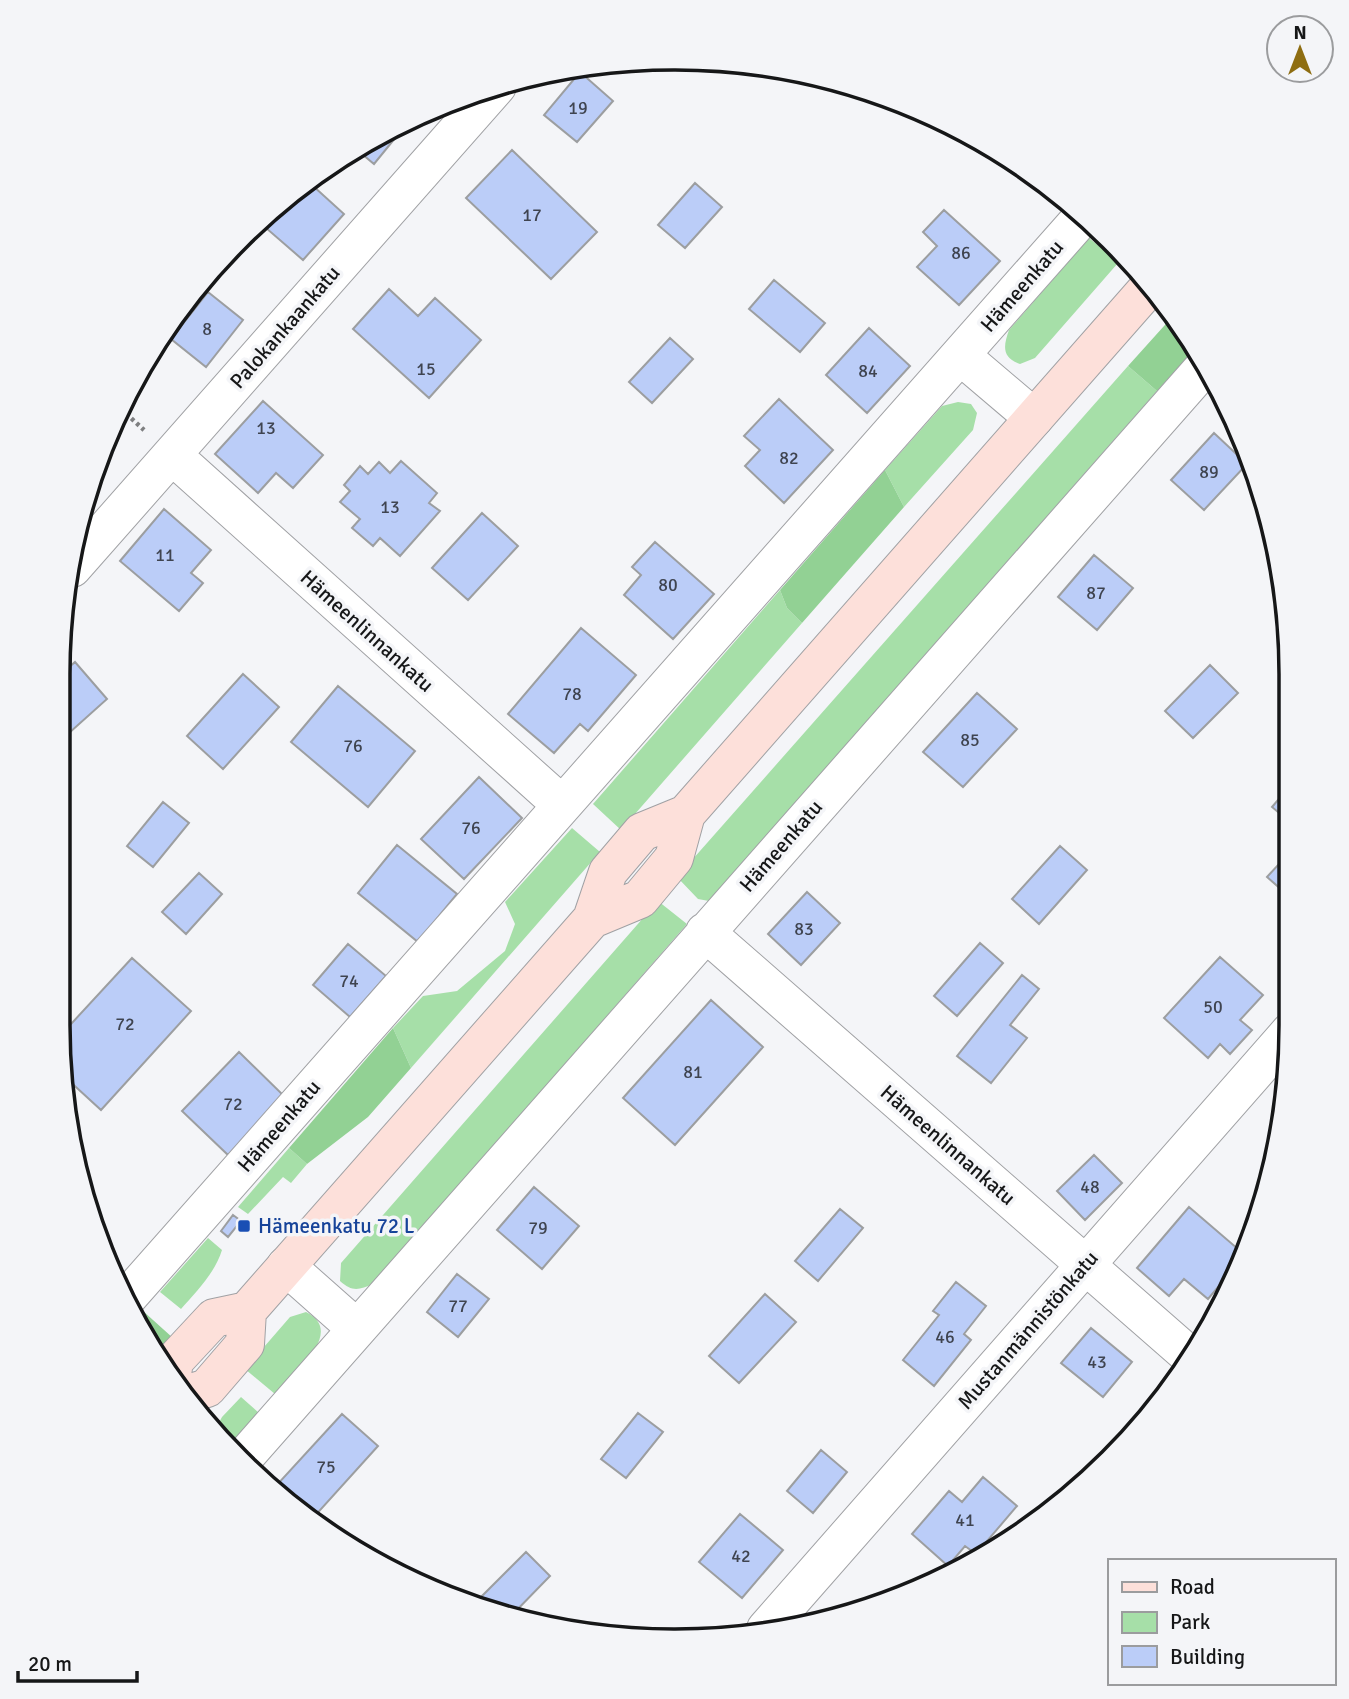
<svg xmlns="http://www.w3.org/2000/svg" width="1349" height="1699" viewBox="0 0 1349 1699" font-family="Signika,sans-serif">
	<style>
		.green { fill: #a6dfa8 }
		.forest { fill: #92d194 }
		.building { fill: #bbcdf8; stroke: #9c9ea0; stroke-width: 2 }
		.lines { fill: none; stroke-linecap: round; stroke-linejoin: round }
		.minor-casing { stroke: #a0a1a4; stroke-width: 40 }
		.secondary-casing { stroke: #a0a1a4; stroke-width: 40 }
		.path { stroke: #7e7f81; stroke-width: 4.5; stroke-dasharray: 3.5 3.5; stroke-linecap: butt }
		.minor { stroke: #fff; stroke-width: 38 }
		.secondary { stroke: #fde0da; stroke-width: 38 }
		.transit-dot { fill: #1a4fb4; stroke: #f4f5f8; stroke-width: 2.5 }
		.labels { text-anchor: middle; stroke-width: 7; stroke-linejoin: round; paint-order: stroke }
		.number-label { font-size: 18px; fill: #3f4450 }
		.street-label { font-size: 21px; fill: #161718; stroke: #f4f5f8 }
		.transit-label { font-size: 21px; fill: #164399; stroke: #f4f5f8; text-anchor: start }
		.rim { fill: none; stroke: #161718; stroke-width: 3.5 }
	</style>
	<rect width="100%" height="100%" fill="#f4f5f8"/>
	<path class="green" d="M1089 238 1115 259 1122 252 1125 255 1035 358 1020 364C1002 357 1003 347 1009 330Z
		M1128 366 1157 391 709 901 698 899 677 877Z
		M958 402 971 404 977 413 973 430 904 507 885 470 942 406Z
		M780 590 787 608 802 623 621 830 593 804Z
		M572 828 600 852 411 1068 393 1028 423 996 457 991 505 951 515 924 505 902Z
		M658 901 687 924 373 1284C359 1290 352 1292 340 1281L341 1263Z
		M289 1148 307 1164 291 1183 283 1177 248 1214 238 1207Z
		M208 1238 222 1250C215 1273 196 1292 181 1309L160 1292Z
		M306 1312C347 1332 292 1375 275 1394L245 1369 290 1317Z
		M241 1397 259 1413 229 1448 215 1430 222 1417Z"/>
	<path class="forest" d="M1173 316 1196 348 1157 391 1128 366Z
		M885 470 904 507 802 623 787 608 780 590Z
		M393 1028 411 1068 368 1117 307 1164 289 1148Z
		M143 1311 173 1338 158 1356 140 1333 135 1320Z"/>
	<path class="building" d="M580 72 613 101 577 142 544 115Z
		M409 121 374 164 356 149 366 140Z
		M512 150 597 232 551 279 466 198Z
		M695 183 722 207 685 248 658 225Z
		M312 185 344 214 303 260 266 228 280 211Z
		M944 210 1000 261 959 305 917 267 937 246 923 232Z
		M774 280 825 323 800 352 749 309Z
		M389 289 418 316 435 298 481 340 429 398 353 329Z
		M208 292 243 320 206 367 171 339Z
		M869 328 910 366 867 413 826 375Z
		M670 338 693 359 652 403 629 382Z
		M779 399 833 450 784 503 745 466 760 450 744 436Z
		M263 401 323 455 293 488 276 473 258 493 215 454Z
		M1214 433 1247 464 1204 510 1171 480Z
		M401 461 437 493 429 503 440 511 400 556 380 538 373 546 352 528 360 519 340 502 350 491 344 485 360 466 368 474 379 462 390 473Z
		M164 509 211 550 191 573 203 583 179 611 120 561Z
		M482 513 518 546 468 600 432 568Z
		M655 542 714 594 673 639 624 595 641 575 632 567Z
		M1094 555 1133 588 1097 630 1058 597Z
		M581 628 636 675 588 731 580 724 554 753 508 714Z
		M75 662 107 699 59 742V676Z
		M1210 665 1238 693 1193 738 1165 711Z
		M243 674 279 707 223 769 187 736Z
		M338 686 415 751 368 807 291 742Z
		M977 693 1017 729 963 787 923 752Z
		M479 777 522 818 464 879 421 839Z
		M1290 786 1291 823 1272 807Z
		M163 802 189 823 153 867 127 846Z
		M397 845 457 894 418 942 358 893Z
		M1060 846 1087 870 1039 924 1012 899Z
		M1291 851V898L1267 877Z
		M199 873 222 894 186 934 162 912Z
		M807 892 840 923 801 965 768 934Z
		M980 943 1003 963 957 1016 934 996Z
		M348 944 386 976 350 1017 313 985Z
		M1220 957 1263 995 1240 1020 1252 1030 1230 1054 1220 1044 1208 1058 1164 1018Z
		M132 958 191 1011 101 1110 65 1077 59 1037Z
		M1022 975 1039 989 1010 1025 1027 1038 991 1083 957 1056Z
		M711 1000 763 1047 675 1145 623 1098Z
		M239 1052 285 1097 228 1155 182 1111Z
		M1094 1155 1122 1183 1085 1220 1057 1191Z
		M534 1187 579 1226 542 1269 497 1230Z
		M1189 1207 1245 1255 1208 1299 1184 1279 1169 1296 1137 1268Z
		M840 1209 863 1228 818 1281 795 1261Z
		M233 1215 241 1221 228 1237 221 1231Z
		M457 1274 489 1299 458 1337 427 1312Z
		M956 1282 986 1306 964 1334 971 1340 934 1386 903 1360 939 1315 933 1311Z
		M765 1294 796 1322 739 1383 709 1356Z
		M1091 1328 1132 1362 1103 1397 1061 1363Z
		M638 1413 663 1432 626 1478 601 1459Z
		M342 1414 378 1446 313 1518 274 1488Z
		M821 1450 847 1472 813 1513 787 1491Z
		M983 1477 1017 1506 976 1554 965 1546 948 1566 912 1534 949 1491 962 1502Z
		M740 1514 783 1550 742 1598 699 1562Z
		M526 1552 550 1576 509 1618 474 1604Z
		M850 1605 856 1611 836 1619Z"/>
	<g class="lines">
		<g class="minor-casing">
			<path id="minor" d="M961 356 1034 418
				M173 456 562 805
				M72 568 497 86
				M705 932 1192 1358
				M286 1266 356 1328
				M126 1299 1083 216
				M240 1462 1207 364
				M766 1629 1290 1032"/>
		</g>
		<g class="secondary-casing">
			<path id="secondary" d="M592 919 640 899 674 858 686 814 1151 285
				M172 1374 174 1361 214 1318 247 1311 592 919 608 872 642 832 686 814
				M188 1394 207 1388 245 1344 247 1311"/>
		</g>
		<path class="path" d="M121 409 144 430"/>
		<use href="#minor" class="minor"/>
		<use href="#secondary" class="secondary"/>
	</g>
	<rect class="transit-dot" x="237" y="1219" width="14" height="14" rx="3.5"/>
	<g class="labels">
		<g class="number-label">
			<text x="578" y="114">19</text>
			<text x="532" y="221">17</text>
			<text x="961" y="259">86</text>
			<text x="207" y="335">8</text>
			<text x="426" y="375">15</text>
			<text x="868" y="377">84</text>
			<text x="266" y="434">13</text>
			<text x="789" y="464">82</text>
			<text x="1209" y="478">89</text>
			<text x="390" y="513">13</text>
			<text x="165" y="561">11</text>
			<text x="668" y="591">80</text>
			<text x="1096" y="599">87</text>
			<text x="572" y="700">78</text>
			<text x="970" y="746">85</text>
			<text x="353" y="752">76</text>
			<text x="471" y="834">76</text>
			<text x="804" y="935">83</text>
			<text x="349" y="987">74</text>
			<text x="1213" y="1013">50</text>
			<text x="125" y="1030">72</text>
			<text x="693" y="1078">81</text>
			<text x="233" y="1110">72</text>
			<text x="1090" y="1193">48</text>
			<text x="538" y="1234">79</text>
			<text x="458" y="1312">77</text>
			<text x="945" y="1343">46</text>
			<text x="1097" y="1368">43</text>
			<text x="326" y="1473">75</text>
			<text x="965" y="1526">41</text>
			<text x="741" y="1562">42</text>
		</g>
		<g class="street-label">
			<text transform="translate(1022 286) rotate(-49)" y="7">Hämeenkatu</text>
			<text transform="translate(285 327) rotate(-49)" y="7">Palokankaankatu</text>
			<text transform="translate(367 631) rotate(42)" y="7">Hämeenlinnankatu</text>
			<text transform="translate(781 846) rotate(-49)" y="7">Hämeenkatu</text>
			<text transform="translate(279 1126) rotate(-49)" y="7">Hämeenkatu</text>
			<text transform="translate(948 1145) rotate(41)" y="7">Hämeenlinnankatu</text>
			<text transform="translate(1028 1330) rotate(-49)" y="7">Mustanmännistönkatu</text>
		</g>
		<g class="transit-label">
			<text x="258" y="1233">Hämeenkatu 72 L</text>
		</g>
	</g>
	<path d="M0 0H1349V1699H0ZM674 70H675A604 604 0 0 1 1279 674V1025A604 604 0 0 1 675 1629H674A604 604 0 0 1 70 1025V674A604 604 0 0 1 674 70Z" fill="#f4f5f8" fill-rule="evenodd"/>
	<path class="rim" d="M674 70H675A604 604 0 0 1 1279 674V1025A604 604 0 0 1 675 1629H674A604 604 0 0 1 70 1025V674A604 604 0 0 1 674 70Z"/>
	<rect x="1108" y="1559" width="228" height="126" fill="#f4f5f8" stroke="#9b9c9e" stroke-width="2"/>
	<rect x="1122" y="1582" width="35" height="10" fill="#fde0da" stroke="#9b9c9e" stroke-width="2"/>
	<text x="1170" y="1594" font-size="21" fill="#161718">Road</text>
	<rect x="1122" y="1612" width="35" height="21" fill="#a6dfa8" stroke="#9b9c9e" stroke-width="2"/>
	<text x="1170" y="1629" font-size="21" fill="#161718">Park</text>
	<rect x="1122" y="1646" width="35" height="21" fill="#bbcdf8" stroke="#9b9c9e" stroke-width="2"/>
	<text x="1170" y="1664" font-size="21" fill="#161718">Building</text>
	<g transform="translate(1300 49)"><circle r="33" fill="#f4f5f8" stroke="#9b9c9e" stroke-width="2"/>
	<path d="M0-5L12 26L0 18L-12 26Z" fill="#8e6d11"/>
	<text y="-10" font-size="19" font-weight="bold" text-anchor="middle" fill="#161718">N</text>
	</g>
	<path d="M18 1671v10h119v-10" fill="none" stroke="#161718" stroke-width="3.5"/>
	<text x="28" y="1671" font-size="21" fill="#161718" stroke="#f4f5f8" stroke-width="5" paint-order="stroke">20 m</text>
</svg>
